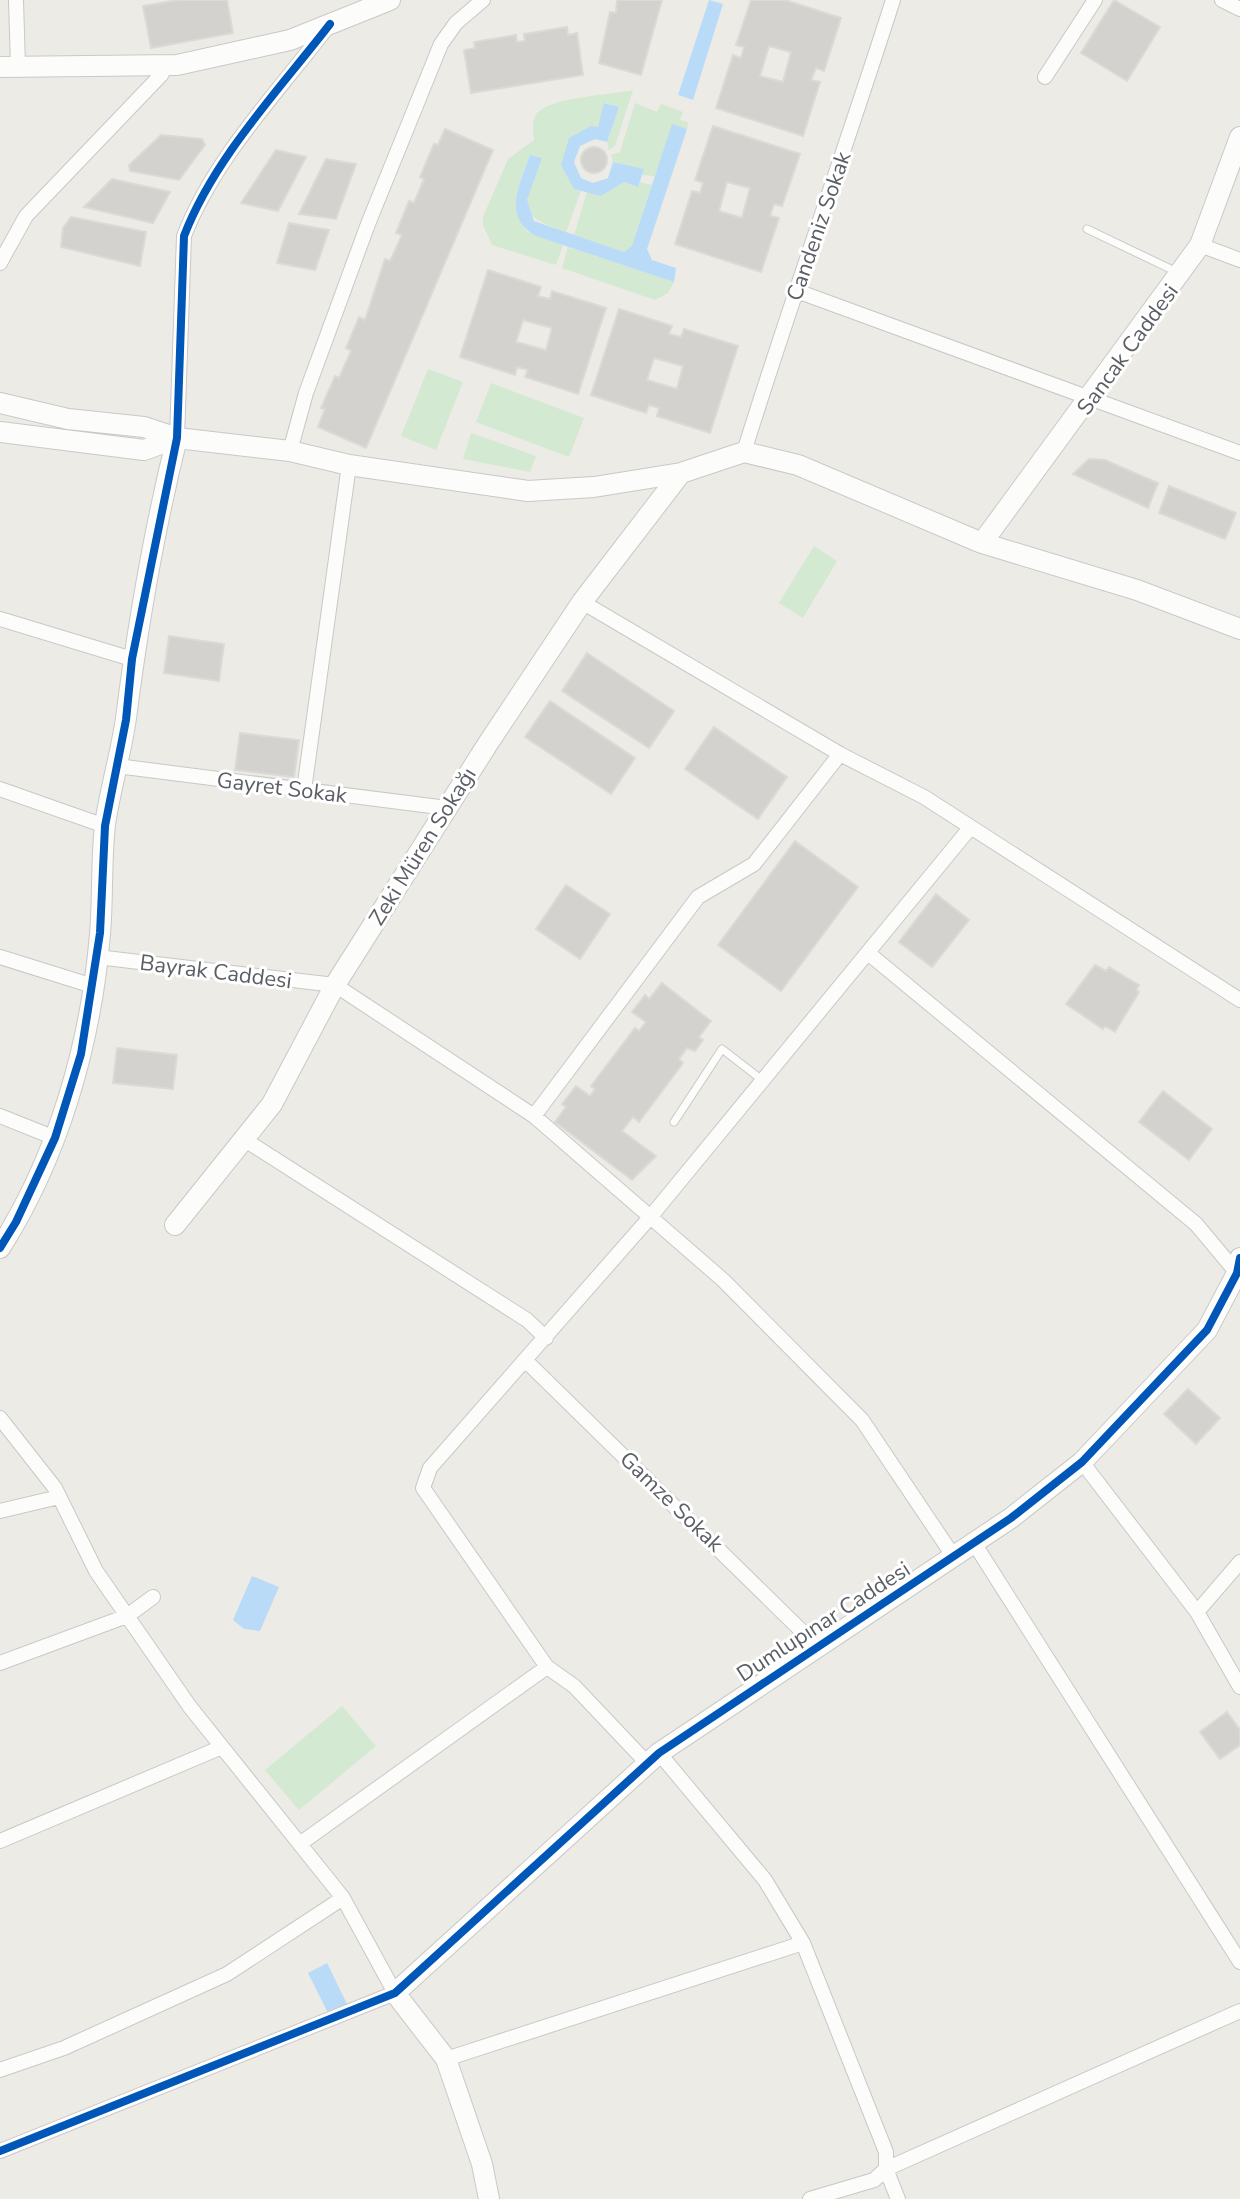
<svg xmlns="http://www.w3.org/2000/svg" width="1240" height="2199" viewBox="0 0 1240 2199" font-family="'Nunito Sans',sans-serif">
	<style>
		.green { fill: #d3e9d1 }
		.water { fill: #b9dbf8 }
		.building { fill: #d3d2cf; stroke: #dcdad5; stroke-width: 2; fill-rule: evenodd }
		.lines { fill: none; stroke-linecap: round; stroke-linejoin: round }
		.lane-casing { stroke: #c8c8c7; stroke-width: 9 }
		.street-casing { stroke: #c8c8c7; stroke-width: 16 }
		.secondary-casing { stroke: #c8c9c8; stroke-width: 22 }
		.lane { stroke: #fcfcfb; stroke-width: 7 }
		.street { stroke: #fcfcfb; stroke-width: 14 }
		.secondary { stroke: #fcfcfb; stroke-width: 20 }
		.cycleway-casing { stroke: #fff; stroke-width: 13 }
		.cycleway { stroke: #0057b8; stroke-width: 8 }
		.labels { text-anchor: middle; stroke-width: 6; stroke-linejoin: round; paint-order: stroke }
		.street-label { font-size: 22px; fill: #5b5f65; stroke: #fff }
	</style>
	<rect width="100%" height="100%" fill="#ecebe6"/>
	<path class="green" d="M633 90 615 146 609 150 607 142 619 107 605 103 598 127 569 138 574 189 581 191 566 232C512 213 524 207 542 158L530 155C520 182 506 205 527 231L563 245 556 265 492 245 483 225V217L508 159 534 140C534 132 531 122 536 115 547 97 611 95 633 90Z
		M635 103 657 112 661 104 683 112 680 120 688 122 687 129 672 125 655 176 642 175 643 169 613 162 611 155 620 152Z
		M624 182 638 187 640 182 652 185 632 247 624 252 574 235 587 192 601 196Z
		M568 247 674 282 668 293 655 300 562 268Z
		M428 369 463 382 436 450 401 436Z
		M491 383 584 418 569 457 476 422Z
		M471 433 536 456 530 472 463 459Z
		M814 546 837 561 803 618 779 603Z
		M342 1706 376 1746 299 1810 265 1770Z"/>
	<path class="water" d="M709 0 723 4 693 100 678 95Z
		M604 103 619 107 607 142 595 139 580 146 574 162 581 178 593 183 608 178 613 162 644 169 638 187 624 182 601 196 574 189 561 165 569 138 591 126 598 127Z
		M672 124 687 129 647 249 652 260 676 268 674 282 536 236C501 216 520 184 530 155L542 158 527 200 534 221 624 252 632 246Z
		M252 1576 279 1587 260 1631 244 1629 233 1620Z
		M327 1963 347 2004 328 2013 308 1973Z"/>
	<path class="building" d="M178 0H227L233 33 151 48 143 6Z
		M617 0H662L641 75 599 63 610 12 616 13Z
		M751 0H785L841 18 824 71 816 68 811 80 820 82 803 136 716 108 733 55 741 58 744 47 736 45ZM769 46 791 52 783 82 760 76Z
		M1114 0 1160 27 1127 81 1081 53Z
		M567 27 568 35 577 33 583 75 471 93 464 50 475 48 474 42 516 35 517 42 525 41 524 34Z
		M713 126 800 154 782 206 774 204 770 216 779 218 761 272 675 244 692 191 700 193 703 183 695 180ZM727 182 750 188 742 218 719 211Z
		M445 129 493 150 366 448 318 427 325 409 321 408 335 376 339 378 351 351 346 348 359 317 365 320 385 259 390 261 402 235 396 233 409 201 414 203 424 179 420 177 434 144 438 145Z
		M161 135 202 139 205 145 179 180 130 171 129 165Z
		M581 160a13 13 0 1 1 26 0a13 13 0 1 1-26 0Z
		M276 150 306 157 278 211 241 203Z
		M326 159 356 164 336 219 299 214Z
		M112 179 170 192 153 223 84 207Z
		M71 217 146 232 140 266 61 247 63 228Z
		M289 223 329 230 315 270 277 263Z
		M488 270 541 287 538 296 550 299 552 291 606 308 578 394 525 377 528 370 517 367 515 375 460 357ZM523 320 552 328 546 350 516 342Z
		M619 309 672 326 669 334 681 337 684 329 738 346 710 433 657 416 659 408 649 405 646 413 591 395ZM654 358 683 366 677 389 647 380Z
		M1089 459 1105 460 1158 483 1148 508 1073 474Z
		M1169 486 1236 513 1225 539 1159 513Z
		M169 636 224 644 219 681 164 673Z
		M587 653 674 711 649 748 562 691Z
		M550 701 635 758 611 794 525 737Z
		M714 727 787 777 758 819 685 769Z
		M240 733 299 740 294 777 235 770Z
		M795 841 858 887 781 991 718 945Z
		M566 885 610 914 580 959 536 929Z
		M936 894 969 920 932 967 899 942Z
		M1095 965 1106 971 1109 967 1139 985 1136 990 1139 992 1115 1032 1105 1026 1103 1029 1066 1004Z
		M662 983 711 1021 699 1037 703 1040 695 1051 687 1048 679 1059 683 1063 639 1122 633 1117 622 1131 656 1156 632 1180 555 1122 566 1107 562 1104 576 1086 590 1096 595 1089 591 1086 635 1028 639 1031 646 1022 632 1012 645 995 649 999Z
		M117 1048 177 1055 173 1089 113 1083Z
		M1163 1091 1212 1129 1189 1160 1139 1122Z
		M1188 1389 1220 1418 1196 1444 1164 1414Z
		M1227 1712 1240 1730V1745L1220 1759 1200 1732Z"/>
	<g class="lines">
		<g class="lane-casing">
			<path id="lane" d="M1087 229 1179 273
				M674 1122 722 1049 762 1080"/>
		</g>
		<g class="street-casing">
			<path id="street" d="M16 0 18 67
				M1222 0 1240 9
				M1045 77 1095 0
				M1200 245 1240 260
				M0 263 26 216 161 75 166 65
				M794 290 1240 453
				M177 438 184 236C214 158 279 91 329 25
				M290 451 306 393 368 224 441 44 456 23 483 0
				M744 452C791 300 845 151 893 0
				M582 602 840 754 924 797 1240 1000
				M0 619 132 659
				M117 766 447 808
				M0 789 105 826
				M304 790 349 465
				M868 953 1196 1224 1237 1273
				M0 957 93 986
				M97 957 335 985 534 1116 723 1280 862 1420 954 1557
				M0 1116 55 1138
				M534 1116 698 897 754 864 840 754
				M245 1140 527 1320 546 1338
				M525 1360 816 1645
				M0 1418 55 1488 96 1571 190 1707 343 1898 395 1993 0 2151
				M1082 1462 1197 1612 1240 1687
				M0 1511 59 1497
				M974 1543 1240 1962
				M1197 1612 1240 1562
				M0 1663 127 1616 153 1597
				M659 1753 765 1880 803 1943 886 2152V2169L874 2180 810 2199
				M647 1763 574 1686 547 1667 423 1488 430 1468 652 1215 970 828
				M0 1841 222 1747
				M301 1843 547 1667
				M446 2059 803 1943
				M0 2070 64 2048 227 1974 343 1898
				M898 2199 886 2169 1240 2011"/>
		</g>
		<g class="secondary-casing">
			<path id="secondary" d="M0 67 177 65 290 40 390 0
				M0 403 68 419 144 427 177 438 290 451 349 465 528 491 594 487 681 473 744 452 798 465 982 543 1137 590 1240 629
				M0 432 144 450 177 438
				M982 543 1200 245 1240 137
				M175 1225 272 1104 335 985 487 745 582 602 681 473
				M0 1248C59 1155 91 1043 100 934 103 898 101 861 105 825 110 789 121 754 126 718 138 624 154 530 177 438
				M489 2199 482 2164 446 2059 395 1993 659 1753 1011 1518 1082 1462 1207 1330 1237 1273 1240 1258"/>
		</g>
		<use href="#lane" class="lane"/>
		<use href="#street" class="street"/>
		<use href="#secondary" class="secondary"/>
		<g class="cycleway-casing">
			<path id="cycleway" d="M0 1248 16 1222 55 1138 81 1054 100 933 105 826 126 720 132 659 177 438 184 236C214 158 279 90 330 24
				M0 2151 395 1993 659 1753 1011 1518 1082 1462 1207 1330 1237 1273 1240 1258"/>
		</g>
		<use href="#cycleway" class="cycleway"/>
	</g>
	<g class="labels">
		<g class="street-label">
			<text transform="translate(818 226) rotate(-71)" y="8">Candeniz Sokak</text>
			<text transform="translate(1127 349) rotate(-54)" y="8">Sancak Caddesi</text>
			<text transform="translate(282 787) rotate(7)" y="8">Gayret Sokak</text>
			<text transform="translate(422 846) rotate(-58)" y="8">Zeki Müren Sokağı</text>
			<text transform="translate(216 971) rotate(7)" y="8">Bayrak Caddesi</text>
			<text transform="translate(672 1501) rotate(44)" y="8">Gamze Sokak</text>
			<text transform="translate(823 1621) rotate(-33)" y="8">Dumlupınar Caddesi</text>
		</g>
	</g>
</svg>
